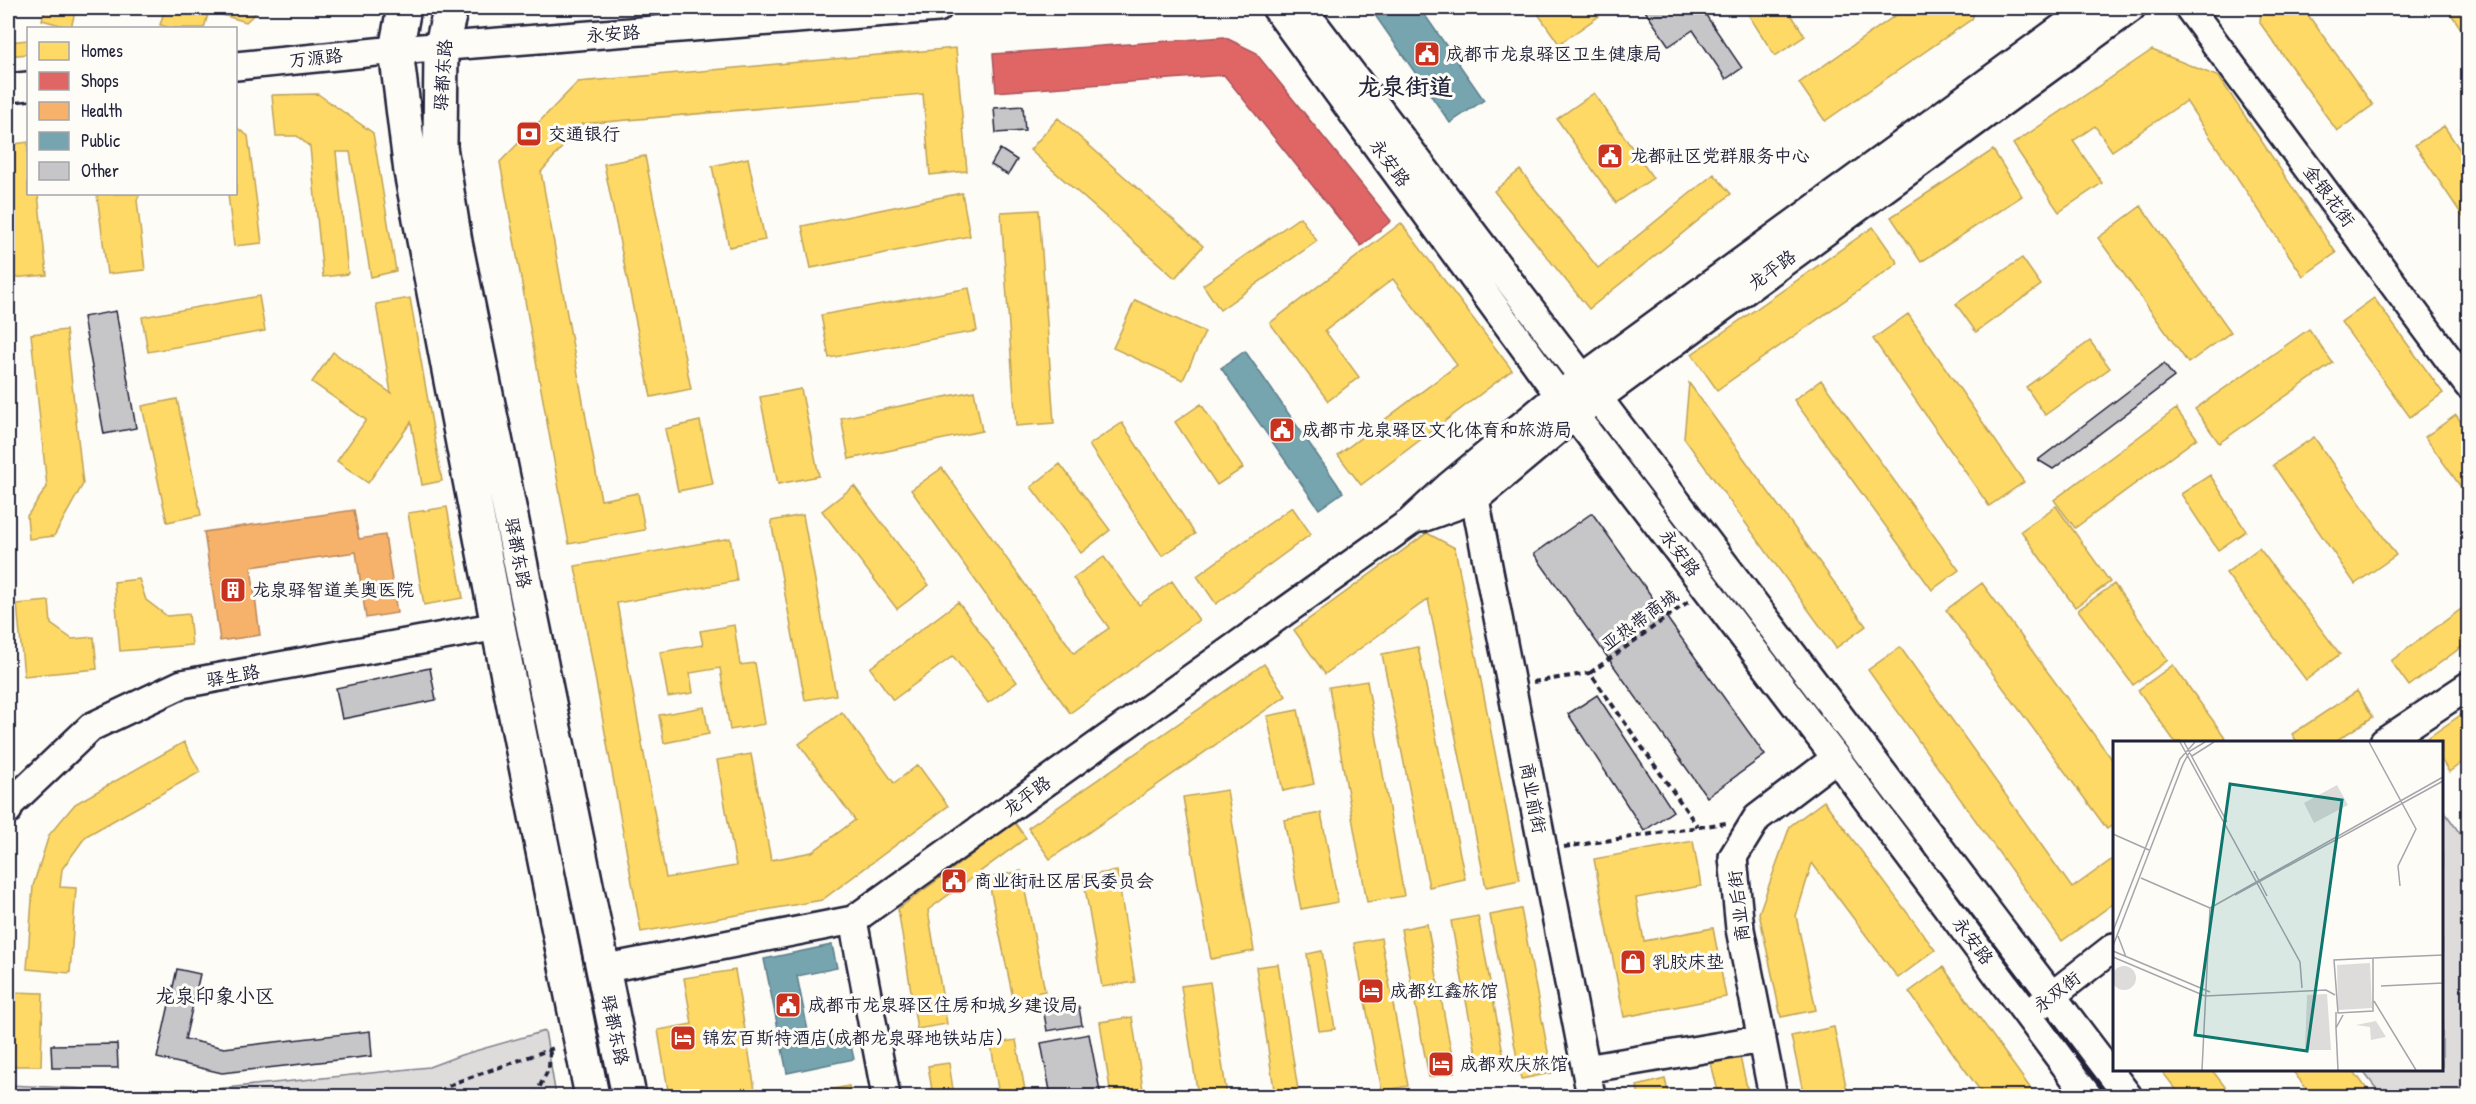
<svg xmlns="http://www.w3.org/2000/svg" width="2476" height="1104" viewBox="0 0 2476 1104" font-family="'Patrick Hand','LXGW WenKai TC',sans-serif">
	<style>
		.green { fill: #dddcdb; stroke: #807f8b; stroke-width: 1.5 }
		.homes { fill: #ffd966; stroke: #bda259; stroke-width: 1.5 }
		.shops { fill: #e06666; stroke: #a75259; stroke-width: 1.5 }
		.health { fill: #f6b26b; stroke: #b6875d; stroke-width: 1.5 }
		.public { fill: #76a5af; stroke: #5d7e8c; stroke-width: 1.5 }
		.building { fill: #c6c6c8; stroke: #22223b; stroke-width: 1.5 }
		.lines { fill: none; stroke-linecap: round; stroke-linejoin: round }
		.minor-casing { stroke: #22223b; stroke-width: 32 }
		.highway-casing { stroke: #22223b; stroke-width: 38 }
		.path { stroke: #22223b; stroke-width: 4; stroke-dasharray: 6 4.5; stroke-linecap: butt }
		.minor { stroke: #fdfcf7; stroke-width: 27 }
		.highway { stroke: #fdfcf7; stroke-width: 33 }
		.labels { text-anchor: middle; stroke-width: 6; stroke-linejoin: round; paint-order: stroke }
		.street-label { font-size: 18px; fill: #22223b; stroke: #fdfcf7 }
		.poi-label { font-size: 18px; fill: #22223b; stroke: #fdfcf7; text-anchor: start }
		.neighbourhood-label { font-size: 20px; fill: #22223b; stroke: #fdfcf7 }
		.district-label { font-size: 24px; font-weight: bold; fill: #22223b; stroke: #fdfcf7 }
		.inset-road { fill: none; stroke: #a5a5ac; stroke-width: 1.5 }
		.view { fill: #0f766e; fill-opacity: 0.15; stroke: #0f766e; stroke-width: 3 }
		.inset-edge { fill: none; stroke: #22223b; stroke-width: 3 }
	</style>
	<rect width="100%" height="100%" fill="#fdfcf7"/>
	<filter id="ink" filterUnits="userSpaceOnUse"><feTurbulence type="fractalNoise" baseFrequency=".0167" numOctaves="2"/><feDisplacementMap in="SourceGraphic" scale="12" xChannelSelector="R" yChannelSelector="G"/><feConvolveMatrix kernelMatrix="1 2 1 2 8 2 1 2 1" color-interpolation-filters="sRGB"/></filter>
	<g filter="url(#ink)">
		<path class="green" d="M2442 808 2468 845V1096H2382L2362 1070H2442Z
			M545 1031 556 1096H8V1085L177 1093 429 1067 461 1055Z"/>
		<path class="homes" d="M45 8H76L71 28 42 20Z
			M165 8H261L246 22 209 11 204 28H171L160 25Z
			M1534 8H1593L1599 16 1559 44Z
			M1744 8H1787L1805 36 1775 56Z
			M1906 8H1976L1972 19 1825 121 1799 83Z
			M2261 8H2303L2373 105 2337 131 2260 23Z
			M2447 8H2468V39Z
			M28 40V54L8 56V42Z
			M956 48 967 171 930 175 923 94 582 124 541 172 601 500 638 493 645 530 569 544 500 162 578 82Z
			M2152 50 2219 77 2336 253 2303 276 2186 101 2112 151 2095 126 2073 141 2102 183 2059 212 2013 144Z
			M1594 93 1653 178 1616 203 1557 119Z
			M318 94 373 133 396 271 371 277 350 152H336L348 274 323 277 310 147 297 136H276L272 95Z
			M1058 118 1203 246 1175 278 1030 150Z
			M2444 126 2468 162V224L2415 145Z
			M236 127 248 136 262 243 234 246 228 194H236Z
			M28 142V194H38L47 275 11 278 8 243V145Z
			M1993 150 2022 196 1921 262 1891 217Z
			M645 156 691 389 651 397 604 164Z
			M748 158 765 240 729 247 712 166Z
			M1520 170 1598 268 1714 174 1731 194 1589 309 1494 191Z
			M962 193 970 236 811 268 802 226Z
			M97 194H140L137 200 145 270 107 274Z
			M2141 206 2231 332 2188 363 2098 238Z
			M1039 210 1054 423 1016 426 1001 212Z
			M1300 217 1317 241 1220 310 1203 285Z
			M1401 223 1512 370 1361 485 1338 455 1457 365 1393 279 1325 331 1359 377 1328 401 1270 323Z
			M1873 227 1898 263 1717 390 1692 354Z
			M2022 258 2041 285 1976 332 1956 304Z
			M969 288 977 331 829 358 821 315Z
			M259 296 265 331 148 352 142 317Z
			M410 298 442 481 422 485 411 422 368 483 337 461 366 420 312 382 333 352 391 393 376 304Z
			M2374 298 2443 393 2410 417 2341 322Z
			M1135 300 1205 332 1183 380 1113 348Z
			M1908 314 2024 482 1989 506 1873 339Z
			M2309 329 2333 363 2219 443 2195 409Z
			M66 330 83 484 54 536 29 539 27 516 47 487 31 334Z
			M2090 341 2110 368 2045 415 2026 387Z
			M1821 380 1959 570 1932 590 1794 400Z
			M1689 383 1866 626 1836 648 1684 438Z
			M801 389 819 476 778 484 760 397Z
			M974 391 982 431 849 459 841 418Z
			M177 399 201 515 167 522 142 406Z
			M1201 404 1243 468 1217 485 1175 422Z
			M2176 409 2197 438 2075 528 2054 500Z
			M2456 415 2468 432V497L2425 437Z
			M700 421 713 484 678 491 665 429Z
			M1122 423 1195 534 1162 556 1089 445Z
			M2314 437 2396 555 2355 584 2273 465Z
			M1060 464 1110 530 1081 553 1031 487Z
			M942 468 1074 653 1109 628 1073 578 1104 557 1139 605 1172 581 1199 620 1070 713 911 490Z
			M2210 475 2246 531 2218 550 2181 494Z
			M854 486 929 585 897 609 822 511Z
			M2056 506 2110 582 2075 607 2021 531Z
			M447 507 463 598 424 605 408 513Z
			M1292 507 1311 534 1216 604 1197 576Z
			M803 515 836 695 805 700 771 521Z
			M1427 533 1455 548 1520 880 1486 887 1428 599 1325 674 1294 630Z
			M730 538 737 581 617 603 666 878 736 866 717 760 751 754 771 860 812 852 855 820 799 744 842 712 894 783 918 765 948 806 822 900 641 932 575 566Z
			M2259 548 2340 654 2306 680 2226 573Z
			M139 579 146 600 167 616 189 614 192 645 120 651 114 582Z
			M1982 583 2114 762V824L2107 829 1946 610Z
			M2114 584 2168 660 2133 685 2078 610Z
			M49 601 51 624 72 639 94 637 97 669 24 676 17 604Z
			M958 602 1017 682 988 703 953 656 893 700 870 668Z
			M2468 604V642L2409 686 2391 661Z
			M734 625 740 665 755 663 765 724 730 730 720 668 690 673 693 693 668 697 660 652 703 645 700 631Z
			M1418 647 1465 879 1429 887 1382 654Z
			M1900 647 2072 888 2114 858V903L2062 941 1868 670Z
			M1264 664 1286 696 1050 859 1028 828Z
			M2173 665 2227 740 2224 742H2175L2138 690Z
			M1367 681 1404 896 1367 902 1329 687Z
			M2357 691 2373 717 2334 742H2297L2292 734Z
			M704 707 709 734 664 743 659 715Z
			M1298 710 1314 784 1283 791 1267 716Z
			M2468 710V758L2449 772 2442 761V742H2429L2426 739Z
			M184 742 200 772 86 836 62 869 60 887 76 888 70 973 27 969 33 886 49 835 75 804Z
			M1227 790 1254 951 1211 959 1183 797Z
			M1824 801 1935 950 1898 978 1812 863 1796 916 1816 1010 1781 1017 1759 913 1790 826Z
			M1321 813 1338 902 1301 909 1284 820Z
			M1015 823 1026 838 928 910 947 1024 917 1029 898 909Z
			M1693 841 1701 886 1636 898 1644 941 1713 928 1726 997 1624 1017 1594 859Z
			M1021 871 1045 991 1013 998 988 878Z
			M1117 871 1135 982 1102 987 1083 876Z
			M1521 909 1552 1073 1521 1079 1490 915Z
			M1478 916 1505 1064 1479 1069 1451 921Z
			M1427 924 1455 1072 1429 1077 1401 929Z
			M1381 938 1408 1086 1382 1091 1354 943Z
			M1322 951 1335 1029 1319 1031 1307 954Z
			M1278 964 1299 1096H1275L1256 967Z
			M1943 967 2036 1096H1984L1909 992Z
			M735 970 756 1096H669L658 1030 692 1024 684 978Z
			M1210 982 1227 1096H1198L1181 986Z
			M9 992 43 993 41 1066H8Z
			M1132 1017 1144 1096H1111L1100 1022Z
			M1834 1027 1848 1096H1804L1791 1036Z
			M1016 1040 1026 1096H999L991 1044Z
			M1740 1057 1749 1096H1719L1711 1063Z
			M949 1063 954 1096H933L928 1066Z
			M2161 1070H2212L2232 1096H2181Z
			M2292 1070H2353L2372 1096H2312Z
			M1665 1079 1669 1096H1639L1637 1086Z
			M849 1086 851 1096H800Z"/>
		<path class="shops" d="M1224 37 1255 52 1391 221 1361 246 1224 75 996 92 993 54Z"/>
		<path class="health" d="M354 510 359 539 385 535 397 613 366 618 356 552 251 567 260 635 220 641 204 532Z"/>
		<path class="public" d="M1370 8H1420L1484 100 1450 123Z
			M1245 351 1343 492 1319 509 1221 368Z
			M832 945 837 968 797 976 810 1041 848 1033 854 1059 787 1073 764 959Z"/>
		<path class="building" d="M1643 8H1701L1742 68 1726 79 1693 30 1669 46Z
			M1023 106 1025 131 996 133 994 108Z
			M1000 149 1017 160 1008 175 991 165Z
			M116 311 136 428 104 434 83 317Z
			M2164 364 2174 377 2053 469 2038 460Z
			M1592 513 1765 755 1707 797 1534 554Z
			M430 668 436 700 342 719 336 688Z
			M1597 695 1673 811 1644 831 1568 714Z
			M177 969 200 974 185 1039 224 1048 370 1031 372 1056 222 1073 157 1058Z
			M1079 1007 1082 1025 1047 1031 1044 1013Z
			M1089 1034 1101 1096H1051L1041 1043Z
			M117 1044 118 1068H52L51 1045Z"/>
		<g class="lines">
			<g class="minor-casing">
				<path id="minor" d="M1276 8 1559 395 1836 758 2088 1096
					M1302 8 2128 1096
					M2189 8 2468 385
					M236 66 396 50 938 8
					M8 88 28 86
					M1475 499 1591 1096
					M1422 518 1475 499 1575 415 2131 8
					M2384 742 2468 686
					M8 810V806L91 727 182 684 498 626
					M853 920 886 1096
					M602 969 853 920 1410 522 1449 486 1559 395 2089 8
					M2040 1005 2114 947
					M1586 1069 1762 1039
					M1773 1096 1740 929 1733 857 1757 818 1836 758"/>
			</g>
			<g class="highway-casing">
				<path id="highway" d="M404 8 396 50 411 172 498 626 592 1096
					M451 8 441 48 440 147 455 242 629 1096"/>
			</g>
			<path class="path" d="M1590 673 1689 601
				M1533 682 1590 673 1698 827
				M1564 847 1726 823
				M430 1096 457 1082 557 1047
				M535 1096 549 1068 550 1050"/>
			<use href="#minor" class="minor"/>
			<use href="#highway" class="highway"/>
		</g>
	</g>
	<defs>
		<g id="civic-square" transform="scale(1.35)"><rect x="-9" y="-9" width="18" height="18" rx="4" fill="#c8321e" stroke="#fdfcf7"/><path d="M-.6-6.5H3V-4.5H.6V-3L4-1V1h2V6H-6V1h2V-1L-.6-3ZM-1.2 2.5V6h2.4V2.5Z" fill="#fff"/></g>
		<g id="bank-square" transform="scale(1.35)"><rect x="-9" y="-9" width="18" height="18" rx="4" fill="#c8321e" stroke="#fdfcf7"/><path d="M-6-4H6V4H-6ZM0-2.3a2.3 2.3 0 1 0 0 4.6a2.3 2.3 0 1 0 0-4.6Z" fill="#fff"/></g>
		<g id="building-square" transform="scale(1.35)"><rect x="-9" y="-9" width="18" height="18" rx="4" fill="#c8321e" stroke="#fdfcf7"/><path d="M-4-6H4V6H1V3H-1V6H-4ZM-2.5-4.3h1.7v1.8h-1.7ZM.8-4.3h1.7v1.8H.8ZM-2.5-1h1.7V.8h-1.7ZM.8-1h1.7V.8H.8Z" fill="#fff"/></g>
		<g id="shop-square" transform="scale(1.35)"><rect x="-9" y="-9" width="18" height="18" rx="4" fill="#c8321e" stroke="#fdfcf7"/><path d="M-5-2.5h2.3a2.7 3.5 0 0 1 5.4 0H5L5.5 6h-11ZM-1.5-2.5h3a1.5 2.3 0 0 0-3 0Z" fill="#fff"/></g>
		<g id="hotel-square" transform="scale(1.35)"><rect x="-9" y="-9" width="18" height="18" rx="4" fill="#c8321e" stroke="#fdfcf7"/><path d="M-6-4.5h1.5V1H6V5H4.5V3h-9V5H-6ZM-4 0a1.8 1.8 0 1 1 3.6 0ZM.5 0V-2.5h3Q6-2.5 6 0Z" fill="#fff"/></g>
	</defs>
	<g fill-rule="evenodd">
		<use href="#civic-square" x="1427" y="54"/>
		<use href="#bank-square" x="529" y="134"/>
		<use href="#civic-square" x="1610" y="156"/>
		<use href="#civic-square" x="1282" y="430"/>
		<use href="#building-square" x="233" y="590"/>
		<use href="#civic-square" x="954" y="881"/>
		<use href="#shop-square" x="1633" y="962"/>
		<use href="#hotel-square" x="1371" y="991"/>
		<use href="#civic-square" x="788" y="1005"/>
		<use href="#hotel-square" x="683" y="1038"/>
		<use href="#hotel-square" x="1441" y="1064"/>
	</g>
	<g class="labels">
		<g class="street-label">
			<text transform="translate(613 34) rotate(-4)" y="6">永安路</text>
			<text transform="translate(316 58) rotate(-6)" y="6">万源路</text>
			<text transform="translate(443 75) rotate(-86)" y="6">驿都东路</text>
			<text transform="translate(1390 163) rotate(54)" y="6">永安路</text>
			<text transform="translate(2329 196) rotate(53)" y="6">金银花街</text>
			<text transform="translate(1772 270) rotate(-36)" y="6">龙平路</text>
			<text transform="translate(518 553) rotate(79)" y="6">驿都东路</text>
			<text transform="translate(1680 553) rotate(53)" y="6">永安路</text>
			<text transform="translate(1640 620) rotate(-36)" y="6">亚热带商城</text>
			<text transform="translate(233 676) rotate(-10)" y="6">驿生路</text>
			<text transform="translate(1027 796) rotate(-36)" y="6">龙平路</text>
			<text transform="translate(1533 798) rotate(79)" y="6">商业前街</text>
			<text transform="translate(1739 906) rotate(-97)" y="6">商业后街</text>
			<text transform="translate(1973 941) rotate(53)" y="6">永安路</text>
			<text transform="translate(2057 992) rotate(-38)" y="6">永双街</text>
			<text transform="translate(615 1030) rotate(78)" y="6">驿都东路</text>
		</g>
		<g class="poi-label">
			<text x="1446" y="60">成都市龙泉驿区卫生健康局</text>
			<text x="548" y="140">交通银行</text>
			<text x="1630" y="162">龙都社区党群服务中心</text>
			<text x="1302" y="436">成都市龙泉驿区文化体育和旅游局</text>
			<text x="252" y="596">龙泉驿智道美奥医院</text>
			<text x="974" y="887">商业街社区居民委员会</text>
			<text x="1652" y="968">乳胶床垫</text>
			<text x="1390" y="997">成都红鑫旅馆</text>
			<text x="808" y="1011">成都市龙泉驿区住房和城乡建设局</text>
			<text x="702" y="1044">锦宏百斯特酒店(成都龙泉驿地铁站店)</text>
			<text x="1460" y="1070">成都欢庆旅馆</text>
		</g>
		<g class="neighbourhood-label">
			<text x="215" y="1003">龙泉印象小区</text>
		</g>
		<g class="district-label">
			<text x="1405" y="95">龙泉街道</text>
		</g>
	</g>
	<g transform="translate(2113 741)">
		<rect width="330" height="330" fill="#fdfcf7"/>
		<path d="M224 44 235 64 201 82 191 62ZM257 222 259 267 225 269 224 224ZM-1 237a12 12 0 1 1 24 0a12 12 0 1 1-24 0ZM214 253 218 309H192L194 254ZM263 280 273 296 258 299 257 286 243 284Z" fill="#dddcdb"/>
		<path class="inset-road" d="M67 1 187 221 189 247M71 1 114 81M256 1 303 88 285 125 287 145M79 15 101 1M0 93 36 109M141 130 154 155M28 137 97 167M122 154 330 40M97 167 330 36M0 190 67 18 82 1M5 195 13 216M0 205 70 23 77 10 92 1M0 210 97 251M0 216 92 255 213 249 222 254M260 217 330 214M260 217V270L225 272 221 219ZM268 245 330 242M261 260 303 329M223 271V287L230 274M223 287 225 329M89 329 97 167"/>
		<path class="view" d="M117 43 229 59 194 310 82 294Z"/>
		<rect width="330" height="330" class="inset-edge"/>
	</g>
	<rect width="2476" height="1104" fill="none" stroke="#fdfcf7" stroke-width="30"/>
	<rect x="15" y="15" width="2446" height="1074" fill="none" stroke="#22223b" stroke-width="2" filter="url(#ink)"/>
	<rect x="27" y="27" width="210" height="168" fill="#fdfcf7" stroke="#a5a5ac" stroke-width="1.5"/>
	<rect x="39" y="42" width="30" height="18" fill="#ffd966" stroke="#a5a5ac" stroke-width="1.5"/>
	<text x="81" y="57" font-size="18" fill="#22223b">Homes</text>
	<rect x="39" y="72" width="30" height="18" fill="#e06666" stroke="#a5a5ac" stroke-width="1.5"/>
	<text x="81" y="87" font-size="18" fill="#22223b">Shops</text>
	<rect x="39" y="102" width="30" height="18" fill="#f6b26b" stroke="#a5a5ac" stroke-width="1.5"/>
	<text x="81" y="117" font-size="18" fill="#22223b">Health</text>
	<rect x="39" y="132" width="30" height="18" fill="#76a5af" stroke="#a5a5ac" stroke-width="1.5"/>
	<text x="81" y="147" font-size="18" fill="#22223b">Public</text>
	<rect x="39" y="162" width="30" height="18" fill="#c6c6c8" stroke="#a5a5ac" stroke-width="1.5"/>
	<text x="81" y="177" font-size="18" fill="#22223b">Other</text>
</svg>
